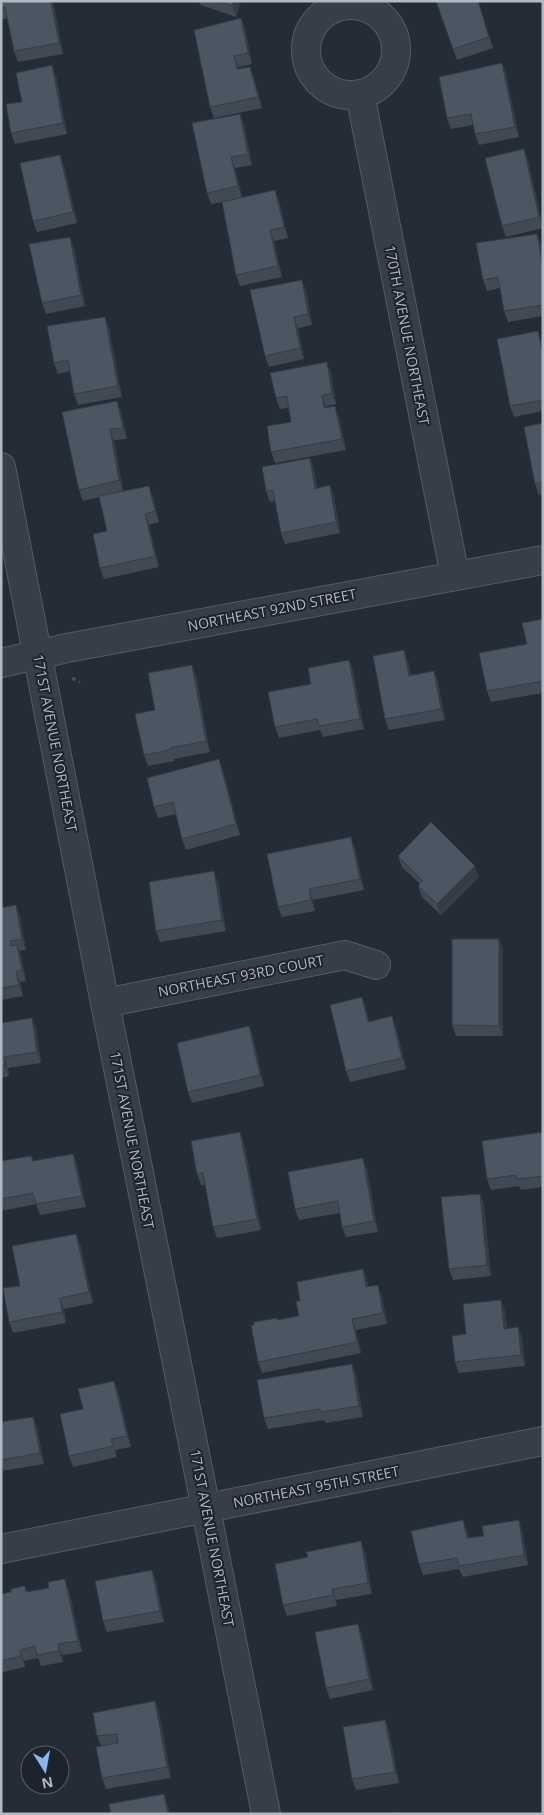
<svg xmlns="http://www.w3.org/2000/svg" width="544" height="1815" viewBox="0 0 544 1815" font-family="'Open Sans',sans-serif">
	<style>
		.lines { fill: none; stroke-linecap: round; stroke-linejoin: round }
		.minor-casing { stroke: #545c65; stroke-width: 30 }
		.path { stroke: #455557; stroke-width: 3; stroke-dasharray: 4 4; stroke-linecap: butt }
		.minor { stroke: #373e47; stroke-width: 28 }
		.wall { fill: #414a54 }
		.shaded-wall { fill: #353c45 }
		.building { fill: #4c5662; stroke: #353c45 }
		.labels { text-anchor: middle; stroke-width: 4; stroke-linejoin: round; paint-order: stroke }
		.street-label { font-size: 14px; fill: #b1b9c4; stroke: #1c232c }
	</style>
	<rect width="100%" height="100%" fill="#232c37"/>
	<g class="lines">
		<g class="minor-casing">
			<path id="minor" d="M306 50a45 45 0 1 1 90 0a45 45 0 1 1-90 0Z
				M360 94 455 576
				M1 467 105 1003 206 1509 266 1814
				M1 663 67 648 543 560
				M105 1003 345 955 376 965
				M1 1549 543 1441"/>
		</g>
		<path class="path" d="M72 678 80 682"/>
		<use href="#minor" class="minor"/>
	</g>
	<path class="wall" d="M1 1H53L63 54 18 62 14 51 7 18 1 20Z
		M199 1H241L236 17 201 5Z
		M436 1H478L493 48 457 60Z
		M241 18 245 29 252 64 238 67 239 69 254 78 262 108 214 118 210 107Z
		M502 63 506 74 519 137 479 145 475 134 473 125 451 129 447 118Z
		M56 76 67 134 15 144 11 133 22 102Z
		M240 114 244 125 252 165 235 168 242 197 279 201 288 238 274 241 282 277 240 286 236 275 222 202 211 204 207 193Z
		M524 149 528 160 543 228 506 237 502 226Z
		M60 155 64 166 77 223 37 232 33 221Z
		M537 234 541 245 543 255V316L508 322 504 311 500 288 487 291 483 280Z
		M74 248 85 306 46 314 42 303Z
		M302 280 306 291 312 325 298 328 304 359 269 367 265 356Z
		M109 328 122 397 78 405 74 394 70 371 58 374 54 363Z
		M542 342 543 347V411L514 417 510 406Z
		M331 373 336 404 326 406V407L339 417 346 450 275 463 271 452 291 422 288 408 280 409 276 398Z
		M117 401 121 412 127 439 114 440 123 491 110 494 153 497 159 522 149 525 159 567 104 579 100 568 107 531 100 497 83 501 79 490Z
		M543 423V494L539 495 535 484Z
		M310 458 314 469 317 488 334 496 340 533 285 544 281 533 275 501 270 502 266 491Z
		M543 619V693L491 702 487 691 527 644Z
		M349 660 353 671 364 729 323 737 320 730 279 738 275 727 311 684Z
		M408 661 411 675 434 671 438 682 445 720 389 730 385 719Z
		M196 676 210 752 174 759V761L148 766 144 755 155 710Z
		M219 759 223 770 240 835 186 850 182 839 176 814 158 818 154 807Z
		M355 848 364 890 313 900 315 911 282 917 278 907Z
		M398 856 479 877 441 915 422 897 418 886 420 884 402 867Z
		M218 882 226 931 160 942 156 931Z
		M16 905 20 916 26 950 19 951 21 956 26 981 20 982 23 996 1 1000V908Z
		M503 950V1036H456L452 1025Z
		M366 1008 369 1022 396 1027 406 1069 350 1082 346 1071Z
		M32 1018 36 1029 41 1063 8 1068 9 1076 1 1078V1023Z
		M249 1026 253 1037 264 1086 192 1103 188 1092Z
		M543 1132V1187L521 1190 519 1186 491 1190 487 1179Z
		M244 1143 261 1230 217 1238 213 1227 205 1185H201L197 1174Z
		M73 1154 77 1165 86 1207 40 1215 36 1204 1 1211V1161L31 1156 33 1161Z
		M367 1169 378 1232 346 1237 342 1227 340 1213 299 1220 295 1209Z
		M480 1194 484 1205 491 1276 453 1280 449 1269Z
		M76 1234 80 1244 93 1303 64 1309 66 1323 13 1333 9 1322 20 1286Z
		M367 1280 368 1287 382 1296 387 1324 356 1330 361 1353 262 1373 258 1362 278 1320 299 1316Z
		M505 1311 507 1328 518 1327 522 1338 525 1366 459 1373 455 1362 466 1334Z
		M352 1364 356 1375 363 1417 326 1423 324 1420 268 1429 264 1418Z
		M118 1392 131 1447 115 1450 117 1457 73 1467 69 1456 83 1409Z
		M33 1417 37 1428 44 1464 1 1471V1422Z
		M467 1531 469 1538 522 1531 528 1565 463 1577 459 1569 423 1575 419 1564Z
		M365 1552 372 1594 336 1600 337 1606 287 1616 283 1605Z
		M156 1581 164 1622 107 1632 103 1621Z
		M25 1586 27 1592 69 1590 82 1652 62 1655 63 1662 41 1666 38 1658 24 1661 25 1667 3 1672 1 1668V1594L11 1592Z
		M362 1635 373 1690 330 1699 326 1688Z
		M155 1701 159 1712 171 1778 106 1789 102 1778 101 1746 97 1736Z
		M385 1720 389 1731 399 1783 356 1790 352 1779Z"/>
	<path class="shaded-wall" d="M51 1H53L63 54 59 43Z
		M234 1H241L236 17 232 6Z
		M241 18 245 29 252 64 248 53Z
		M234 56 238 67 241 80 237 69Z
		M502 63 506 74 519 137 515 127Z
		M52 65 56 76 67 134 63 123Z
		M250 67 254 78 262 108 258 97Z
		M240 114 244 125 252 165 248 154Z
		M524 149 528 160 543 227 539 217Z
		M60 155 64 166 77 223 73 212Z
		M231 157 235 168 242 197 238 186Z
		M275 190 279 201 288 238 284 227Z
		M270 230 274 241 282 277 278 266Z
		M537 234 541 245 543 255V267Z
		M70 237 74 248 85 306 81 295Z
		M302 280 306 291 312 325 308 314Z
		M105 317 109 328 122 397 118 386Z
		M294 317 298 328 304 359 300 348Z
		M538 331 542 342 543 353 542 350Z
		M327 362 331 373 336 404 332 393Z
		M322 395 326 406 327 419 324 408Z
		M117 401 121 412 127 439 123 428Z
		M335 406 339 417 346 450 342 439Z
		M110 429 114 440 123 491 119 480Z
		M310 458 314 469 319 500 315 489Z
		M330 485 334 496 340 533 336 522Z
		M149 486 153 497 159 522 155 511Z
		M145 514 149 525 159 567 155 556Z
		M404 650 408 661 413 687 409 676Z
		M349 660 353 671 364 729 360 719Z
		M192 665 196 676 210 752 206 741Z
		M434 671 438 682 445 720 441 709Z
		M219 759 223 770 240 835 236 824Z
		M351 837 355 848 364 890 360 879Z
		M475 866 479 877 441 915 437 904Z
		M214 871 218 882 226 931 222 920Z
		M309 889 313 900 315 911 311 900Z
		M16 905 20 916 26 950 22 939Z
		M499 939 503 950V1036L499 1026Z
		M17 945 21 956 26 981 22 970Z
		M16 971 20 982 23 996 19 985Z
		M362 997 366 1008 372 1033 368 1022Z
		M392 1016 396 1027 406 1069 402 1058Z
		M32 1018 36 1029 41 1063 37 1052Z
		M249 1026 253 1037 264 1086 260 1075Z
		M4 1057 8 1068 9 1076 5 1065Z
		M240 1132 244 1143 261 1230 257 1219Z
		M73 1154 77 1165 86 1207 82 1196Z
		M363 1158 367 1169 378 1232 374 1221Z
		M480 1194 484 1205 491 1276 487 1265Z
		M76 1234 80 1244 93 1303 89 1292Z
		M363 1269 367 1280 370 1298 366 1287Z
		M378 1285 382 1296 387 1324 383 1313Z
		M60 1298 64 1309 66 1323 62 1312Z
		M501 1300 505 1311 508 1340 504 1329Z
		M352 1319 356 1330 361 1353 357 1342Z
		M518 1327 522 1338 525 1366 521 1355Z
		M352 1364 356 1375 363 1417 359 1406Z
		M114 1381 118 1392 131 1447 127 1436Z
		M33 1417 37 1428 44 1464 40 1453Z
		M463 1520 467 1531 471 1549 467 1538Z
		M519 1520 522 1531 528 1565 524 1555Z
		M361 1541 365 1552 372 1594 368 1583Z
		M152 1570 156 1581 164 1622 160 1611Z
		M65 1579 69 1590 82 1652 78 1641Z
		M332 1589 336 1600 337 1606 333 1595Z
		M358 1624 362 1635 373 1690 369 1679Z
		M58 1644 62 1655 63 1662 59 1651Z
		M20 1650 24 1661 25 1667 21 1656Z
		M155 1701 159 1712 171 1778 167 1767Z
		M385 1720 389 1731 399 1783 395 1772Z
		M164 1794 168 1805 170 1814H168Z"/>
	<path class="building" d="M1 1H51L59 43 14 51 5 7 1 8Z
		M219 1H234L232 6Z
		M436 1H478L489 37 453 49Z
		M241 18 248 53 234 56 237 69 250 67 258 97 210 107 194 30Z
		M502 63 515 127 475 134 471 114 447 118 439 77Z
		M52 65 63 123 11 133 6 104 22 102 16 73Z
		M240 114 248 154 231 157 238 186 207 193 192 123Z
		M524 149 539 217 502 226 485 158Z
		M60 155 73 212 33 221 20 163Z
		M275 190 284 227 270 230 278 266 236 275 222 202Z
		M537 234 543 267V305L504 311 498 277 483 280 476 243Z
		M70 237 81 295 42 303 29 244Z
		M302 280 308 314 294 317 300 348 265 356 250 290Z
		M105 317 118 386 74 394 68 360 54 363 47 326Z
		M538 331 542 350H543V400L510 406 497 339Z
		M327 362 332 393 322 395 324 408 335 406 342 439 271 452 267 426 291 422 287 396 276 398 270 373Z
		M117 401 123 428 110 429 119 480 79 490 62 412Z
		M543 423V482L535 484 524 427Z
		M310 458 315 489 330 485 336 522 281 533 273 490 266 491 262 467Z
		M149 486 155 511 145 514 155 556 100 568 93 534 107 531 99 496Z
		M543 619V681L487 691 479 653 527 644 522 623Z
		M404 650 409 676 434 671 441 709 385 719 373 656Z
		M349 660 360 719 319 726 317 719 275 727 268 692 311 684 308 668Z
		M192 665 206 741 170 748V750L144 755 135 714 155 710 148 673Z
		M219 759 236 824 182 839 173 802 154 807 147 778Z
		M431 822 475 866 437 904 418 886 423 881 398 856Z
		M351 837 360 879 309 889 311 900 278 907 267 854Z
		M214 871 222 920 156 931 149 882Z
		M16 905 22 939 10 941 11 946 17 945 22 970 16 971 19 985 1 988V908Z
		M452 939H499V1026L452 1025Z
		M362 997 368 1022 392 1016 402 1058 346 1071 330 1005Z
		M32 1018 37 1052 4 1057 5 1065 1 1066V1023Z
		M249 1026 260 1075 188 1092 177 1043Z
		M240 1132 257 1219 213 1227 203 1173 197 1174 191 1141Z
		M543 1132V1176L517 1179 516 1175 487 1179 482 1141Z
		M73 1154 82 1196 36 1204 33 1193 1 1199V1161L31 1156 33 1161Z
		M363 1158 374 1221 342 1227 338 1201 295 1209 288 1172Z
		M480 1194 487 1265 449 1269 441 1197Z
		M76 1234 89 1292 60 1298 62 1312 9 1322 3 1288 20 1286 12 1246Z
		M363 1269 366 1287 378 1285 383 1313 352 1319 357 1342 258 1362 251 1325H254V1322L277 1318V1320L299 1316 296 1301H300L297 1282Z
		M501 1300 504 1329 518 1327 521 1355 455 1362 452 1336 466 1334 463 1304Z
		M352 1364 359 1406 322 1412 320 1409 264 1418 257 1380Z
		M114 1381 127 1436 111 1439 113 1446 69 1456 60 1414 83 1409 78 1389Z
		M33 1417 40 1453 1 1460V1422Z
		M463 1520 467 1538 484 1536 482 1526 519 1520 524 1555 459 1566 457 1558 419 1564 411 1531Z
		M361 1541 368 1583 332 1589 333 1595 283 1605 275 1564 308 1557 306 1552Z
		M152 1570 160 1611 103 1621 95 1581Z
		M65 1579 78 1641 58 1644 59 1651 37 1655 35 1646 20 1650 21 1656 1 1661V1594L11 1592V1589L25 1586 26 1592 49 1588 48 1582Z
		M358 1624 369 1679 326 1688 315 1632Z
		M155 1701 167 1767 102 1778 96 1747 118 1743 117 1734 97 1736 93 1713Z
		M385 1720 395 1772 352 1779 343 1727Z
		M164 1794 168 1814H111L109 1804Z
		M400 1812V1814H389Z"/>
	<g class="labels">
		<g class="street-label">
			<text transform="translate(407 335) rotate(79)" y="5">170TH AVENUE NORTHEAST</text>
			<text transform="translate(272 610) rotate(-11)" y="5">NORTHEAST 92ND STREET</text>
			<text transform="translate(55 743) rotate(79)" y="5">171ST AVENUE NORTHEAST</text>
			<text transform="translate(241 976) rotate(-11)" y="5">NORTHEAST 93RD COURT</text>
			<text transform="translate(132 1140) rotate(79)" y="5">171ST AVENUE NORTHEAST</text>
			<text transform="translate(316 1487) rotate(-11)" y="5">NORTHEAST 95TH STREET</text>
			<text transform="translate(212 1538) rotate(79)" y="5">171ST AVENUE NORTHEAST</text>
		</g>
	</g>
	<rect width="544" height="1815" fill="none" stroke="#b1b9c4" stroke-width="5"/>
	<g transform="translate(45 1770) rotate(169)"><circle r="24" fill="#1c232c" stroke="#585f69"/>
	<path d="M0-4L9 19L0 12L-9 19Z" fill="#8db5ed"/>
	<text y="-8" font-size="14" font-weight="bold" text-anchor="middle" fill="#b1b9c4">N</text>
	</g>
</svg>
